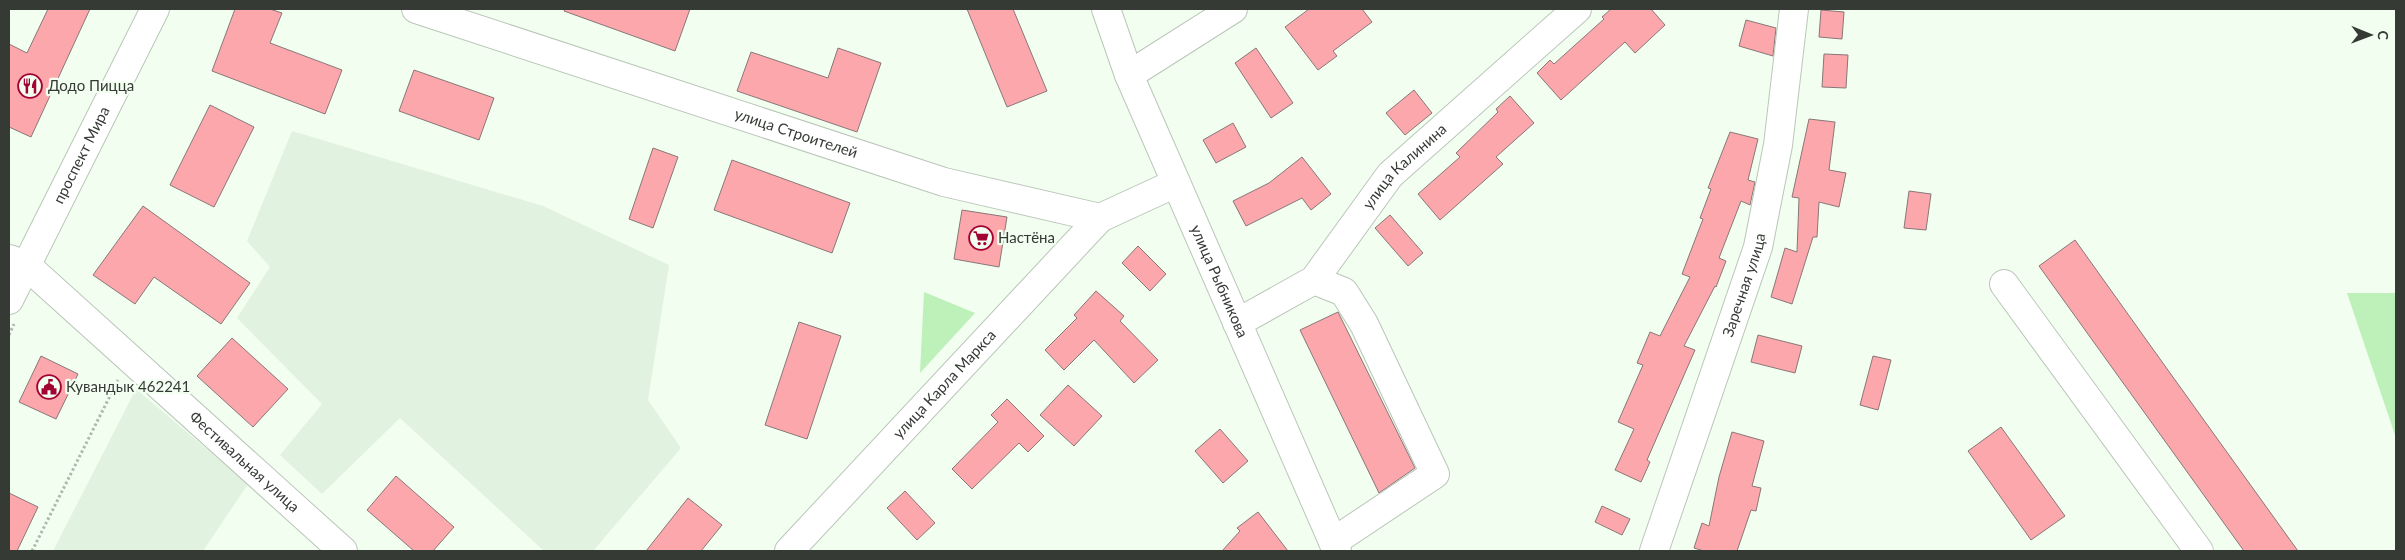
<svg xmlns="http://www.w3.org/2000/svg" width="2405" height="560" viewBox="0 0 2405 560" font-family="Lato,sans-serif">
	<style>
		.built { fill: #e1f2e0 }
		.green { fill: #bef0ba }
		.building { fill: #fca7ac; stroke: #877 }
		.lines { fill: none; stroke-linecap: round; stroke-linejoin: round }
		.minor-casing { stroke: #bac6b9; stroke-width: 30 }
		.major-casing { stroke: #bac6b9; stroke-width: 30 }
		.path { stroke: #afb8ae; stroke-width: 3; stroke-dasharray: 2.5 2.5; stroke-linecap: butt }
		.minor { stroke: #fff; stroke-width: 28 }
		.major { stroke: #fff; stroke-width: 28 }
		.labels { text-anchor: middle; stroke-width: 4.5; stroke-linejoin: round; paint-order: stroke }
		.poi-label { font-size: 15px; fill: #363a35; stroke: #f2fef0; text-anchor: start }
		.street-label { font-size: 15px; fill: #363a35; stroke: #f2fef0 }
	</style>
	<rect width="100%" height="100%" fill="#f2fef0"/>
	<path class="built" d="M292 131 543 206 669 265 648 400 681 448 593 551H544L400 418 322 494 280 455 322 404 237 318 270 267 247 241Z
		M136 389 248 484 203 551H53Z"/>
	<path class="green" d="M924 292 975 313 920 373Z
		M2347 293H2396V438Z"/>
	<path class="building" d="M48 9H90L31 137 9 127V44L27 53Z
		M235 9H270L282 13 270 43 342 70 325 114 212 71Z
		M565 9H690L675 51 564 11Z
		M967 9H1013L1047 91 1007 107Z
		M1309 9H1362L1372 22 1333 51 1337 56 1318 70 1285 27Z
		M1611 9H1651L1665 25 1635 53 1625 42 1561 100 1537 73 1550 60 1554 64 1604 19 1602 17Z
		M1821 10 1844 12 1842 39 1819 37Z
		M1746 20 1776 28 1773 56 1739 46Z
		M838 48 881 63 857 132 737 91 751 52 828 78Z
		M1256 48 1293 103 1271 118 1235 63Z
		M1824 54 1848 55 1846 88 1822 87Z
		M414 70 494 98 479 140 399 111Z
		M1414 90 1432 113 1405 135 1386 113Z
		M1510 96 1534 123 1496 157 1503 164 1440 220 1418 194 1460 157 1456 153 1498 112 1496 109Z
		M210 105 254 127 214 207 170 185Z
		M1809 119 1835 122 1829 170 1846 173 1839 207 1819 202 1817 237H1813L1792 304 1771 297 1785 248 1797 252 1799 198 1792 197Z
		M1233 123 1246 147 1216 163 1203 140Z
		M1730 132 1758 139 1748 180 1755 182 1750 205 1741 201 1719 258 1726 261 1716 287 1715 286 1684 346 1695 350 1647 460 1650 462 1641 482 1615 470 1634 429 1618 422 1643 365 1637 363 1650 332 1660 336 1690 277 1682 274 1703 219 1700 218 1711 189 1708 188Z
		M653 148 678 157 653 228 629 219Z
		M1302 157 1331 194 1311 210 1302 198 1246 226 1233 201 1269 183Z
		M732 160 850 203 832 253 714 210Z
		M1909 191 1931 194 1926 230 1904 228Z
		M143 206 250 283 221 324 154 277 135 304 93 275Z
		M962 210 1007 217 999 267 954 259Z
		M1390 215 1423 253 1408 266 1375 228Z
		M2075 240 2165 366 2298 551H2244L2039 266Z
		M1138 246 1166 274 1150 291 1122 263Z
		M1096 291 1124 316 1120 321 1158 360 1134 383 1094 340 1064 370 1045 350 1077 318 1074 315Z
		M1338 312 1415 468 1379 493 1300 330Z
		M799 322 841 336 807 439 765 425Z
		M1758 335 1802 346 1795 373 1751 362Z
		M232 338 288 389 253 427 197 376Z
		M41 356 78 374 56 419 19 402Z
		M1873 356 1891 360 1878 410 1860 405Z
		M1068 385 1102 416 1074 446 1040 415Z
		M1007 399 1044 436 1028 452 1019 443 972 489 952 469 998 422 991 415Z
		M2001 427 2065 516 2031 540 1968 451Z
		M1220 429 1248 461 1223 483 1195 451Z
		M1732 432 1764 441 1752 486 1761 488 1756 511 1751 510 1737 551H1704L1694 548 1702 523 1709 526 1719 477Z
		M396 476 454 527 433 551H414L367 510Z
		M905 491 935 523 917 540 887 508Z
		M9 493 38 507 17 551H9Z
		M688 498 722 525 701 551H646Z
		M1602 506 1630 519 1622 535 1595 522Z
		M1258 512 1288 551H1222L1240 531 1237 528Z"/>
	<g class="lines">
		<g class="minor-casing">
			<g id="minor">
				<path id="s1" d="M416 9 944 182 1100 218 1176 183"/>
				<path id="s2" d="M1106 9 1129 75 1337 551"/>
				<path d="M1129 75 1233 9"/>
				<path id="s3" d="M9 259 26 265 343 551"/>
				<path d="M1314 280 1344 292 1364 324 1435 474 1333 542"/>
				<path d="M2004 284 2199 551"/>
				<path id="s4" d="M1237 323 1314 280 1390 175 1577 9"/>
				<path id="s5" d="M789 551 1100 218"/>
				<path id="s6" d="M1654 551 1758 247 1778 145 1794 9"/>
			</g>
		</g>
		<g class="major-casing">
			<g id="major">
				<path id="s7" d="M9 300 155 9"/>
			</g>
		</g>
		<path class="path" d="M9 335 14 324
			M32 551 118 380"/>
		<use href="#minor" class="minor"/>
		<use href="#major" class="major"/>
	</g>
	<defs>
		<g id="restaurant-ring" transform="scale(1.25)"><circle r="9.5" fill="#f2fef0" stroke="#a20332" stroke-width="1.5"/><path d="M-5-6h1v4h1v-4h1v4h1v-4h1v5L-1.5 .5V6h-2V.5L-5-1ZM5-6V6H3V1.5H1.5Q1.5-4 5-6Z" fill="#a20332"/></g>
		<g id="supermarket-ring" transform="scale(1.25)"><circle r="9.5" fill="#f2fef0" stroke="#a20332" stroke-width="1.5"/><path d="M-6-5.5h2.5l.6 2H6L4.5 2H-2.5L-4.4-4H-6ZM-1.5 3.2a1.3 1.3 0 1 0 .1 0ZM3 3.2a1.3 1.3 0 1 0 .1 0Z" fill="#a20332"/></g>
		<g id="civic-ring" transform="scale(1.25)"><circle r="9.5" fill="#f2fef0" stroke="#a20332" stroke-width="1.5"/><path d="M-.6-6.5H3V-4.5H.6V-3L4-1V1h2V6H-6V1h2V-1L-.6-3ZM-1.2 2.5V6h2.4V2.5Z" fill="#a20332"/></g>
	</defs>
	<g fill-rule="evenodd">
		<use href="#restaurant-ring" x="30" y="86"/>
		<use href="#supermarket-ring" x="981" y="238"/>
		<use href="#civic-ring" x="49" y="387"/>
	</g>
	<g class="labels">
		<g class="poi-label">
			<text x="48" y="91">Додо Пицца</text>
			<text x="998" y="243">Настёна</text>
			<text x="66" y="392">Кувандык 462241</text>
		</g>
		<g class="street-label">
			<text dy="5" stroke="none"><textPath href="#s1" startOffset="400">улица Строителей</textPath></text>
			<text dy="5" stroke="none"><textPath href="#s7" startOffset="162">проспект Мира</textPath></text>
			<text dy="5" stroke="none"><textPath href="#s4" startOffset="234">улица Калинина</textPath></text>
			<text dy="5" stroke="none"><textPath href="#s2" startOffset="295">улица Рыбникова</textPath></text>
			<text dy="5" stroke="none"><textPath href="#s6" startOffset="281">Заречная улица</textPath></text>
			<text dy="5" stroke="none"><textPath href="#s5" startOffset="228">улица Карла Маркса</textPath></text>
			<text dy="5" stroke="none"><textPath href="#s3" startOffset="312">Фестивальная улица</textPath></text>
		</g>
	</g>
	<rect width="2405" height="560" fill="none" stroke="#363a35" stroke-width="20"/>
	<g transform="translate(2370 35) rotate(91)" stroke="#f2fef0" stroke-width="4" paint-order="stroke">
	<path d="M0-4L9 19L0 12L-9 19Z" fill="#363a35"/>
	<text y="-8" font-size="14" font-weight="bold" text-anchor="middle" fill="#363a35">С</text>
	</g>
</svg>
